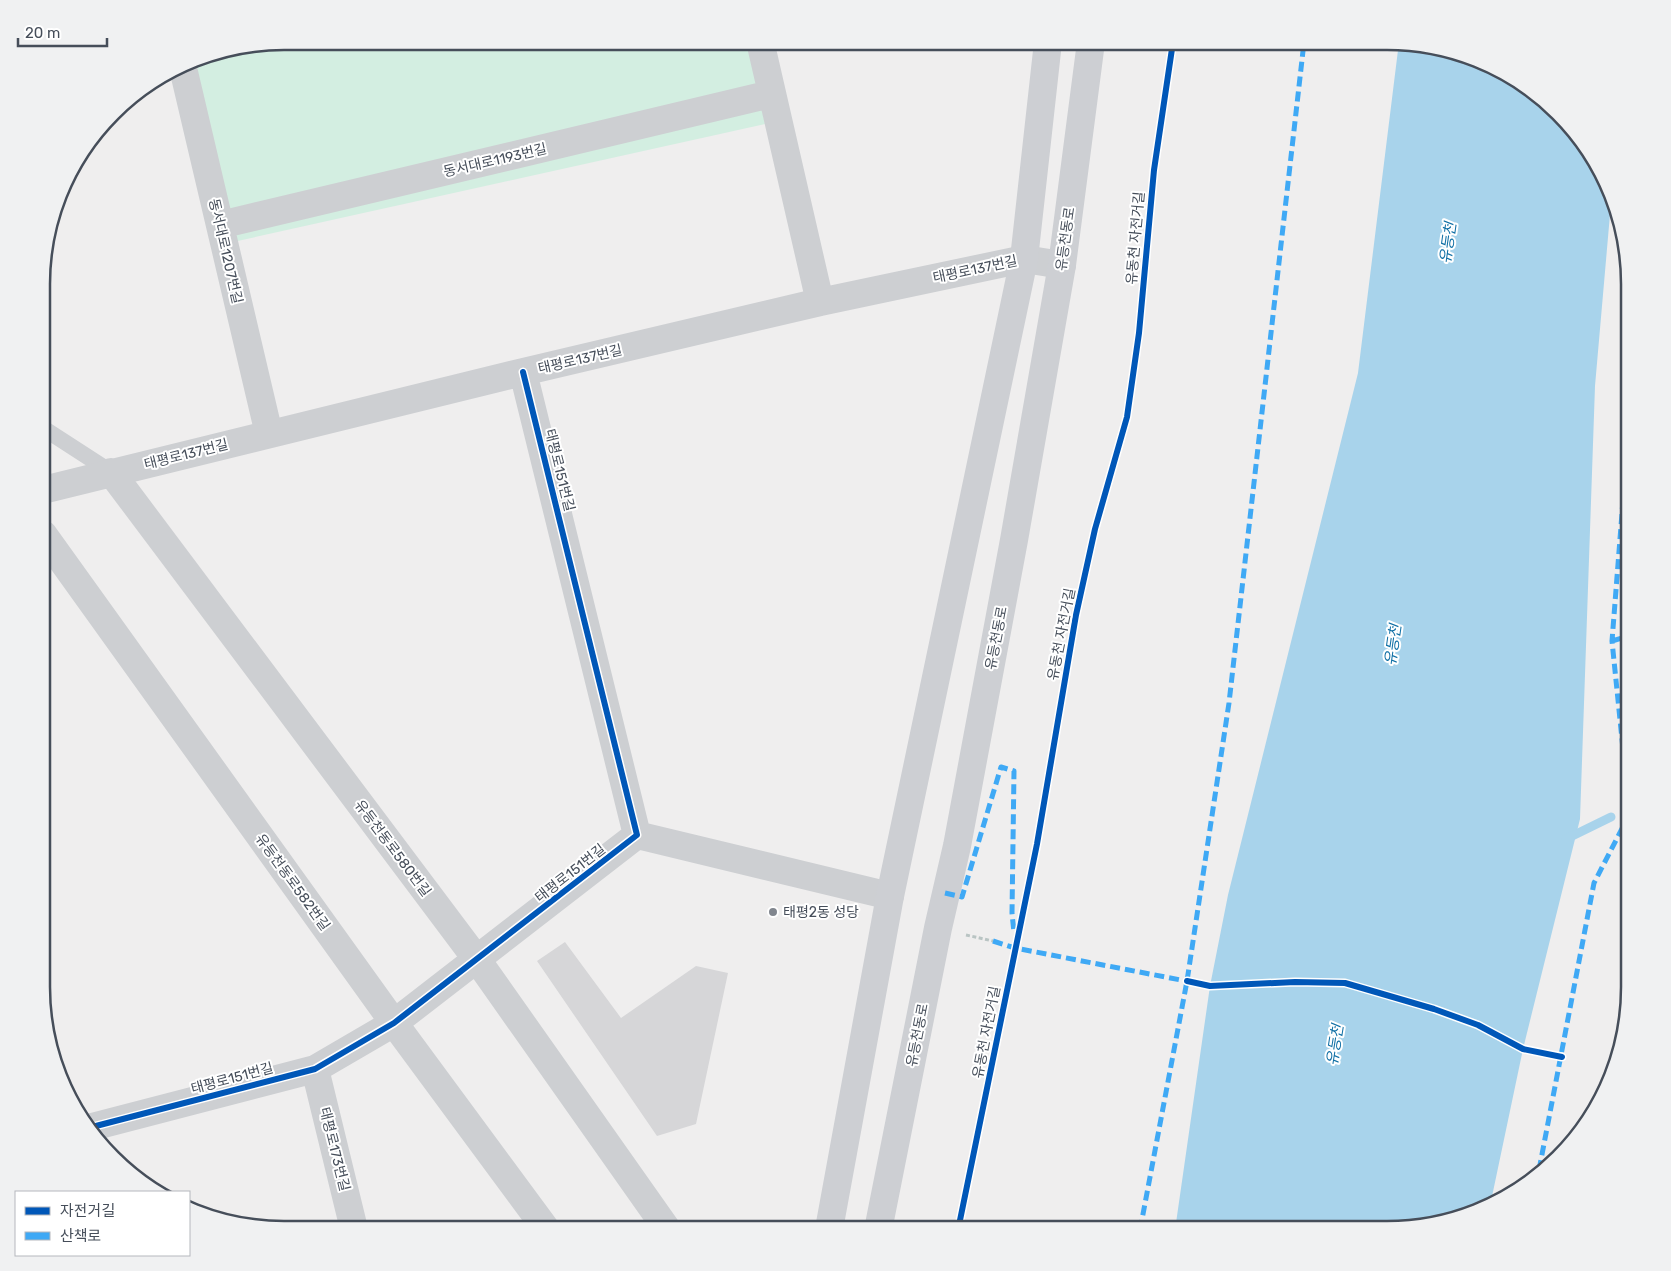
<svg xmlns="http://www.w3.org/2000/svg" width="1671" height="1271" viewBox="0 0 1671 1271" font-family="Rubik,'Noto Sans KR',sans-serif">
	<style>
		.green { fill: #d3eee1 }
		.water { fill: #a8d3eb }
		.lines { fill: none; stroke-linecap: round; stroke-linejoin: round }
		.stream { stroke: #a8d3eb; stroke-width: 9 }
		.building { fill: #d6d6d8 }
		.path { stroke: #b9c4c3; stroke-width: 3; stroke-dasharray: 4 2.5; stroke-linecap: butt }
		.service { stroke: #cdcfd2; stroke-width: 16 }
		.minor { stroke: #cdcfd2; stroke-width: 28 }
		.secondary { stroke: #cdcfd3; stroke-width: 28 }
		.quiet { stroke: #3fa9f5; stroke-width: 5; stroke-dasharray: 10 5; stroke-linecap: butt }
		.cycleway-casing { stroke: #fff; stroke-width: 9 }
		.cycleway { stroke: #0057b8; stroke-width: 6 }
		.poi-dot { fill: #81868e; stroke: #fff; stroke-width: 2 }
		.labels { text-anchor: middle; stroke-width: 4; stroke-linejoin: round; paint-order: stroke }
		.street-label { font-size: 14px; fill: #464e5a; stroke: #fff }
		.poi-label { font-size: 14px; fill: #464e5a; stroke: #fff; text-anchor: start }
		.water-label { font-size: 15px; font-style: italic; fill: #0f6fa5; stroke: #fff }
		.rim { fill: none; stroke: #464e5a; stroke-width: 2.5 }
	</style>
	<rect width="100%" height="100%" fill="#efeeee"/>
	<path class="green" d="M284 41H748L765 124 233 242 194 61 206 54Z"/>
	<path class="water" d="M1399 42 1480 60 1547 101 1605 177 1611 203 1595 386 1580 819 1523 1049 1490 1206 1387 1230H1175L1210 986 1228 895 1358 373Z"/>
	<g class="lines">
		<path class="stream" d="M1566 839 1611 817"/>
	</g>
	<path class="building" d="M565 942 621 1018 696 966 728 973 696 1124 657 1136 537 961Z"/>
	<g class="lines">
		<path class="path" d="M966 935 993 941"/>
		<path class="service" d="M43 428 111 472"/>
		<path class="minor" d="M760 41 820 302
			M183 68 269 434
			M220 225 771 94
			M111 472 478 961 667 1229
			M43 490 523 372 820 302 1024 259 1062 265
			M43 534 394 1023 546 1229
			M637 835 890 896
			M315 1069 354 1229
			M92 1127 315 1069 394 1023 637 835 523 372"/>
		<path class="secondary" d="M829 1229 890 896 1024 259 1048 42
			M878 1230 938 928 957 846 1014 540 1062 265 1091 42"/>
		<path class="quiet" d="M1612 641 1629 636
			M1629 808 1612 641 1630 411
			M945 893 962 897 1001 767 1014 771 1012 913 1014 933
			M993 941 1015 948 1191 982
			M1539 1170 1594 883 1629 815
			M1140 1230 1187 981 1229 703 1303 51 1302 42"/>
		<g class="cycleway-casing">
			<path id="cycleway" d="M1187 981 1210 986 1295 982 1345 983 1434 1009 1478 1025 1523 1049 1562 1057
				M92 1127 315 1069 394 1023 637 835 523 372
				M958 1230 1037 844 1076 615 1095 529 1127 417 1139 333 1154 170 1173 42"/>
		</g>
		<use href="#cycleway" class="cycleway"/>
	</g>
	<circle class="poi-dot" cx="773" cy="912" r="5"/>
	<g class="labels">
		<g class="street-label">
			<text transform="translate(495 160) rotate(-13)" y="5">동서대로1193번길</text>
			<text transform="translate(1135 238) rotate(-85)" y="5">유동천 자전거길</text>
			<text transform="translate(1065 239) rotate(-82)" y="5">유등천동로</text>
			<text transform="translate(226 251) rotate(77)" y="5">동서대로1207번길</text>
			<text transform="translate(975 269) rotate(-12)" y="5">태평로137번길</text>
			<text transform="translate(580 359) rotate(-13)" y="5">태평로137번길</text>
			<text transform="translate(186 454) rotate(-14)" y="5">태평로137번길</text>
			<text transform="translate(560 470) rotate(76)" y="5">태평로151번길</text>
			<text transform="translate(1061 634) rotate(-79)" y="5">유동천 자전거길</text>
			<text transform="translate(996 638) rotate(-79)" y="5">유등천동로</text>
			<text transform="translate(393 848) rotate(53)" y="5">유등천동로580번길</text>
			<text transform="translate(570 873) rotate(-38)" y="5">태평로151번길</text>
			<text transform="translate(293 882) rotate(54)" y="5">유등천동로582번길</text>
			<text transform="translate(986 1032) rotate(-79)" y="5">유동천 자전거길</text>
			<text transform="translate(917 1035) rotate(-79)" y="5">유등천동로</text>
			<text transform="translate(232 1078) rotate(-15)" y="5">태평로151번길</text>
			<text transform="translate(335 1149) rotate(76)" y="5">태평로173번길</text>
		</g>
		<g class="poi-label">
			<text x="783" y="917">태평2동 성당</text>
		</g>
		<g class="water-label">
			<text transform="translate(1448 243) rotate(-82)" y="5">유등천</text>
			<text transform="translate(1393 645) rotate(-82)" y="5">유등천</text>
			<text transform="translate(1335 1045) rotate(-81)" y="5">유등천</text>
		</g>
	</g>
	<path d="M0 0H1671V1271H0ZM284 50H1387A234 234 0 0 1 1621 284V987A234 234 0 0 1 1387 1221H284A234 234 0 0 1 50 987V284A234 234 0 0 1 284 50Z" fill="#f0f1f2" fill-rule="evenodd"/>
	<path class="rim" d="M284 50H1387A234 234 0 0 1 1621 284V987A234 234 0 0 1 1387 1221H284A234 234 0 0 1 50 987V284A234 234 0 0 1 284 50Z"/>
	<rect x="15" y="1191" width="175" height="65" fill="#ffffff" stroke="#b5b8bd"/>
	<rect x="25" y="1207" width="25" height="8" fill="#0057b8" stroke="#b5b8bd"/>
	<text x="60" y="1216" font-size="15" fill="#464e5a">자전거길</text>
	<rect x="25" y="1232" width="25" height="8" fill="#3fa9f5" stroke="#b5b8bd"/>
	<text x="60" y="1241" font-size="15" fill="#464e5a">산책로</text>
	<path d="M18 38v8h89v-8" fill="none" stroke="#464e5a" stroke-width="2.5"/>
	<text x="25" y="38" font-size="15" fill="#464e5a" stroke="#ffffff" stroke-width="4" paint-order="stroke">20 m</text>
</svg>
